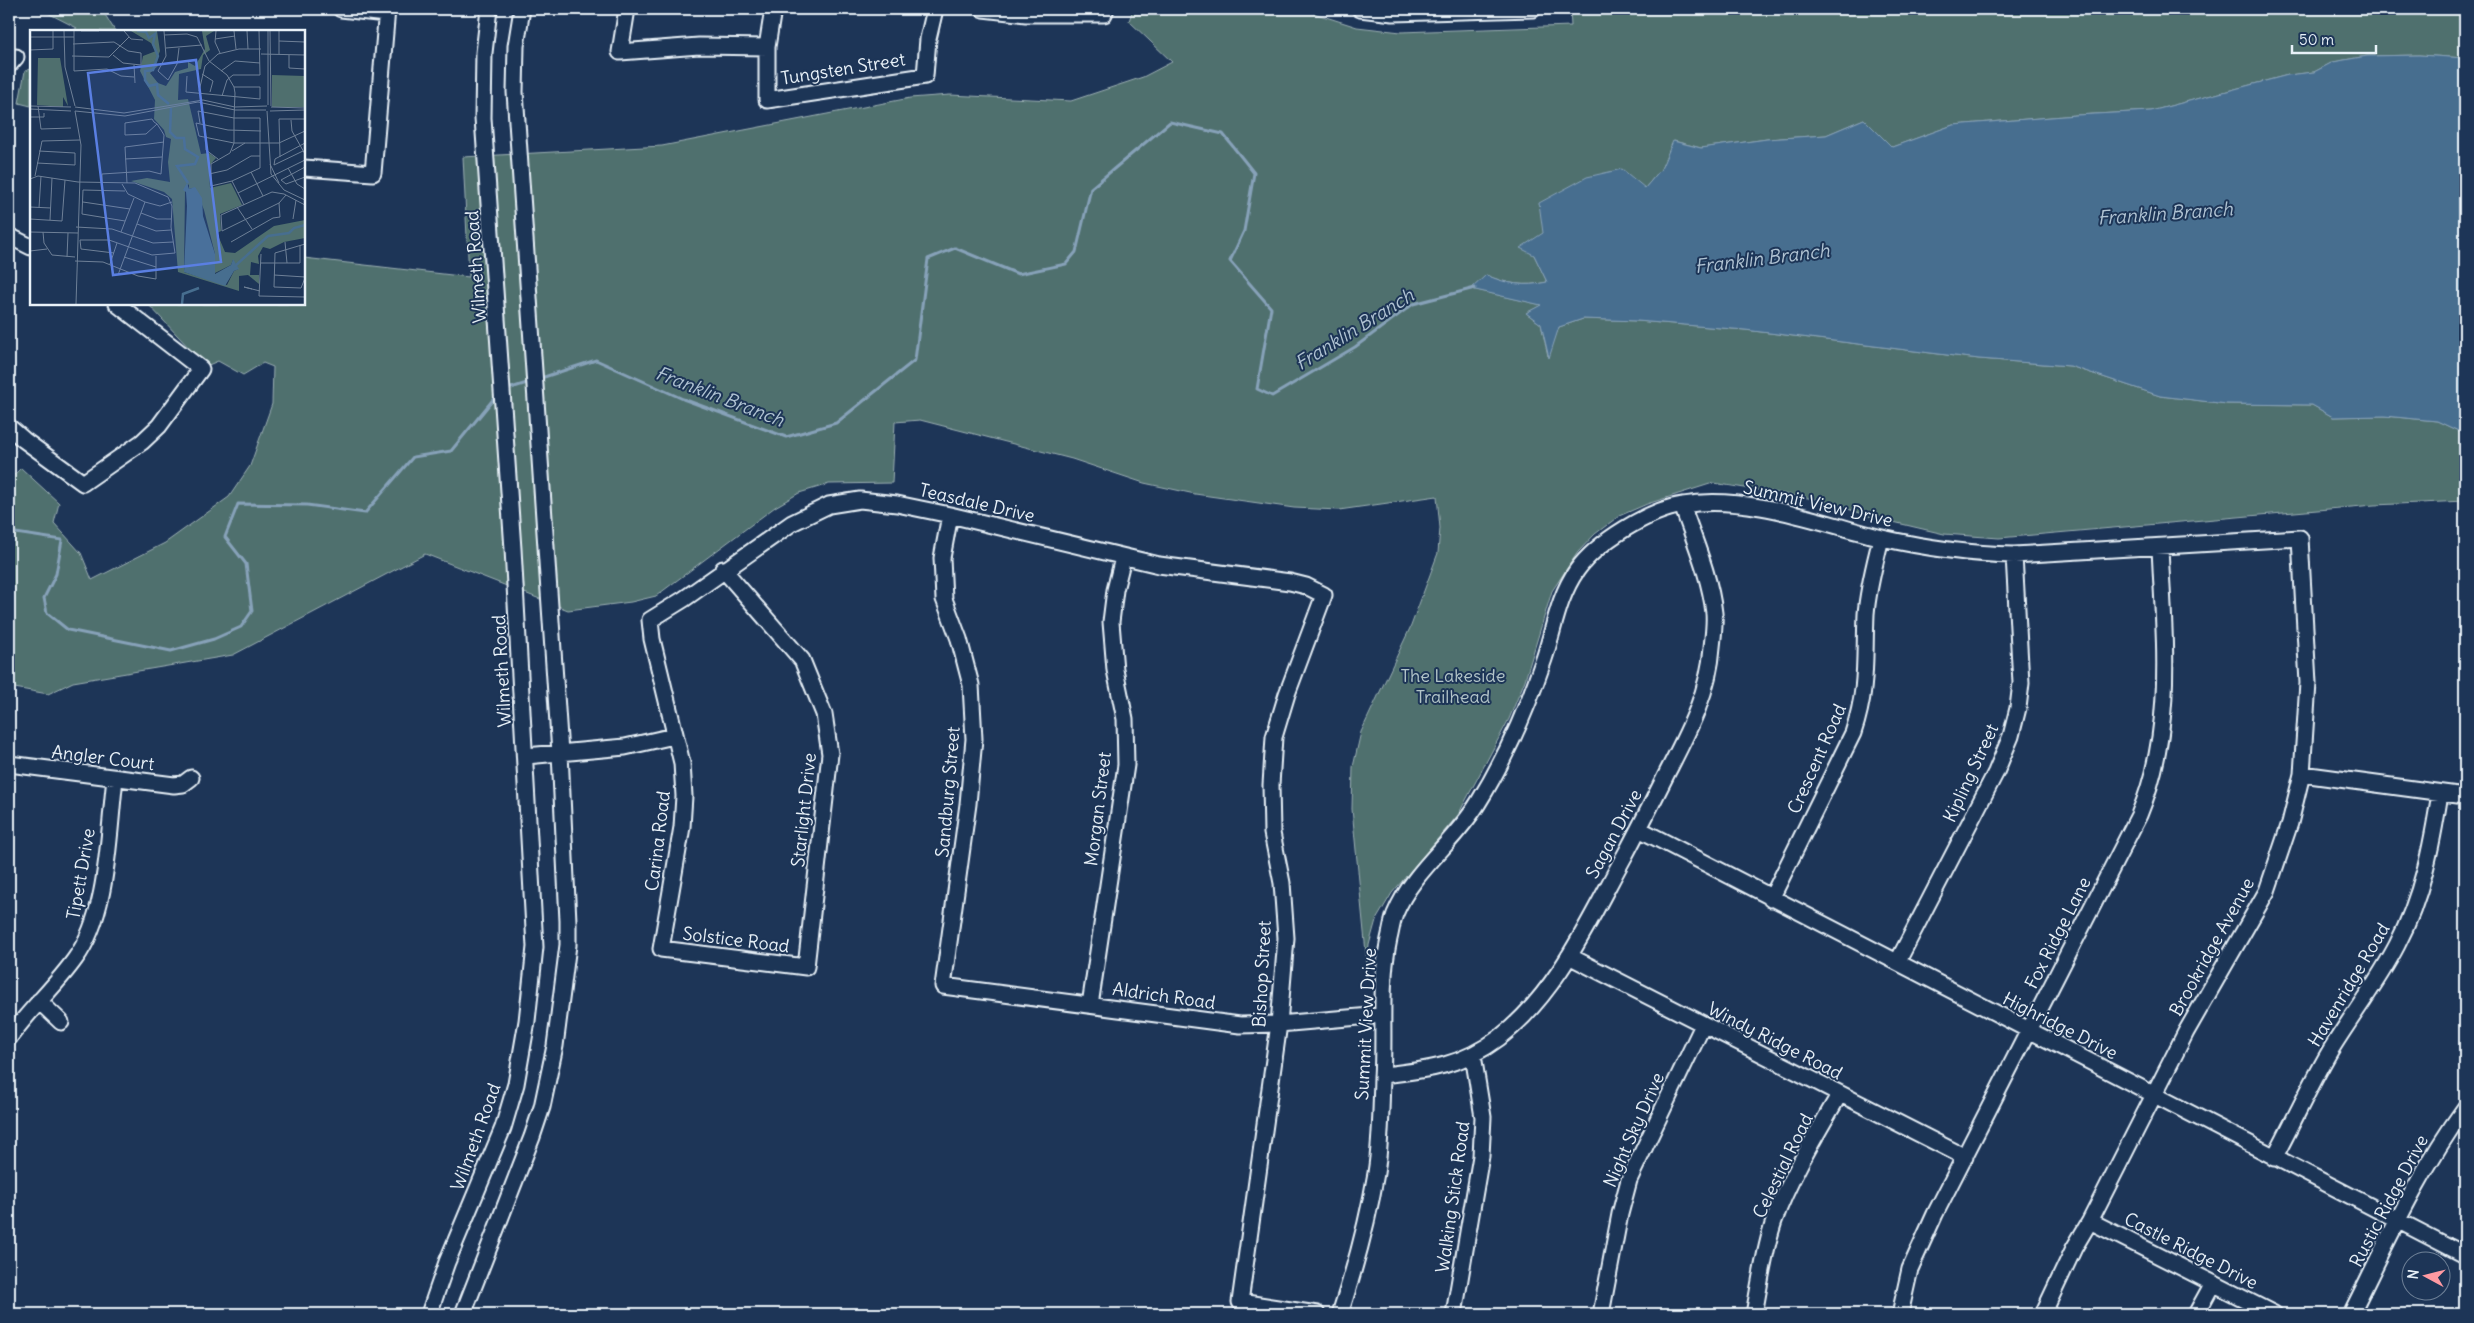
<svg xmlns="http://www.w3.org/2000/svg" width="2474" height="1323" viewBox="0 0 2474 1323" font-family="Delius,sans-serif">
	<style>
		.green { fill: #4f6f6e; stroke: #9cb0b3 }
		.water { fill: #476e8f; stroke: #87a2b9 }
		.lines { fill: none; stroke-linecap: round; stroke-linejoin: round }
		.stream { stroke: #87a2b9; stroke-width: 3 }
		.minor-casing { stroke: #e8f1f8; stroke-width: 19 }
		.minor { stroke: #1d3557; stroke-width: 15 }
		.labels { text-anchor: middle; stroke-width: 4; stroke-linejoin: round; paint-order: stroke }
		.street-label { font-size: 18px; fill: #e8f1f8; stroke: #1d3557 }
		.park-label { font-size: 18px; fill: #b2c4c8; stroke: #1d3557 }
		.water-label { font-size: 19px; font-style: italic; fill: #b0c3d3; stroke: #1d3557 }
		.inset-river { fill: none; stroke: #476e8f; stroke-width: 2.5 }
		.inset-road { fill: none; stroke: #6e8097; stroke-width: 1 }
		.view { fill: #5a7fe2; fill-opacity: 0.15; stroke: #5a7fe2; stroke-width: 2.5 }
		.inset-edge { fill: none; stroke: #e8f1f8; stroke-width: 2.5 }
	</style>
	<rect width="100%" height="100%" fill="#1d3557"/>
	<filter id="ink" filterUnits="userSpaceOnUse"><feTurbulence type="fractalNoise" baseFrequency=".02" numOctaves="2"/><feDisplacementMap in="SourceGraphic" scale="10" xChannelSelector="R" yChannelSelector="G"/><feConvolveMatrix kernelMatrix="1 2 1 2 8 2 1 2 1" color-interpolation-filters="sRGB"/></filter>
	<g filter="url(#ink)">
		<path class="green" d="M40 9H104V13L115 31H72L77 28Z
			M1133 9H1301L1357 27 1401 32 1571 26 1570 9H2465V58L2419 55 2367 56 2333 62 2314 72 2288 75 2151 111 2076 115 1953 125 1892 147 1864 119 1826 135 1767 139 1701 148 1674 141 1661 169 1645 188 1543 233 1534 255 1547 282C1524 287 1507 284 1486 275L1472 289 1542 305 1526 313 1541 324 1548 356 1559 327 1583 319 1637 321 1745 330 1979 359 2070 366 2160 396 2227 404 2312 405 2333 417 2384 416 2437 421 2465 434V501L2374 505 1999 538 1944 534 1872 517 1821 500 1713 483 1647 504 1619 516 1595 534 1578 552 1552 591 1525 680 1509 719 1458 815 1392 893 1376 920 1369 945 1367 963 1352 809 1353 767 1361 732 1411 626 1438 553 1440 528 1437 496 1339 510 1294 508 1195 494 1144 483 1072 459 920 420 895 422 892 483 829 484 799 493 775 507 656 596 631 602 568 610 425 554 233 655 73 682 48 694 9 687V480L21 468 59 503 54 523 81 553 92 580 165 543 229 497 250 466 272 404 273 367 263 363 243 375 218 361 206 366 148 304H304V258L469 277 463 157 662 146 910 98 950 95 1071 101 1143 77 1172 62 1129 21Z
			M31 69V106L19 103 25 71Z"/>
		<path class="water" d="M2419 55 2465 58V434L2437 421 2384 416 2333 417 2312 405 2227 404 2160 396 2070 366 1979 359 1745 330 1637 321 1583 319 1559 327 1549 358 1541 324 1526 313 1541 305 1471 289 1486 275C1507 284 1524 287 1547 282L1534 255 1520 248 1543 233 1539 203 1587 177 1622 169 1645 188 1661 169 1673 141 1701 148 1767 139 1826 135 1864 119 1892 147 1953 125 2076 115 2151 111 2288 75 2314 72 2333 62 2367 56Z"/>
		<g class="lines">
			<path class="stream" d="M538 379 596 360 683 399 786 437 836 423 915 360 928 259 955 248 1018 274 1066 264 1076 252 1091 188 1170 122 1223 134 1254 173 1244 231 1230 261 1271 308 1257 389 1272 396 1355 347 1413 304 1475 288
				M505 390 530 382
				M9 532 62 540 56 574 44 598 47 613 68 630 171 651 214 639 241 627 252 611 246 564 225 537 238 504 307 505 365 513 413 457 451 451 496 396"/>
			<g class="minor-casing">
				<path id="minor" d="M341 9 386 14
					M627 9 620 52 699 46 767 47
					M773 9 767 47V100L925 76 928 39 935 9
					M983 9 1026 14H1104L1106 9
					M1360 9 1393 13 1533 9
					M9 65 16 57
					M304 168 373 173 387 9
					M9 236 31 247
					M9 427 24 440 83 483 142 442 159 426 201 369 117 304
					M950 515 942 558 944 599 959 639 971 685 974 739 968 804 943 986 1240 1025 1279 1024 1382 1015
					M723 569 802 660 824 714 830 754 806 967 661 949 682 827 684 796 682 763 652 639 650 620 684 599 792 523 829 505 860 500 897 504 950 515 1159 565 1290 582 1306 586 1324 595 1287 694 1274 737 1271 785 1272 833 1282 883 1286 938 1279 1024 1240 1302 1317 1314
					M526 756 625 747 674 736
					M9 764 174 785 183 784 191 778
					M2302 774 2465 796
					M1639 829 2465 1255
					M1771 899 1853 733C1868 688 1864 660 1866 614 1868 588 1875 563 1881 538
					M1569 956 1965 1157
					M1898 961 1996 772 2011 736 2018 708 2021 683 2014 555
					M39 1001 61 1022
					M1090 1005 1126 765 1125 719 1115 670 1111 622 1115 590 1123 558
					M9 1038C29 1010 55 987 75 959 109 913 108 834 115 779
					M1383 1075C1428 1070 1462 1066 1499 1038 1558 993 1590 918 1625 855 1640 827 1654 799 1668 771 1688 732 1709 693 1712 647 1713 637 1715 624 1714 613 1710 576 1694 540 1682 505
					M2274 1158C2293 1123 2310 1085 2330 1051 2352 1015 2378 982 2397 945 2422 897 2432 845 2440 793
					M2090 1221 2274 1314
					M429 1314 447 1262 503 1128 516 1084 527 1021 535 947 513 549 483 118 484 53 489 9
					M463 1314 532 1137 542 1107 555 1046 568 945V921L560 753 515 92 516 46 522 9
					M1340 1314C1355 1268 1368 1221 1376 1173 1381 1142 1381 1109 1382 1078 1385 1031 1379 985 1389 939 1391 931 1392 922 1395 914 1413 870 1454 843 1478 803 1506 758 1527 709 1544 659 1554 629 1558 597 1577 570 1597 542 1649 510 1683 505 1747 494 1821 523 1882 538 1926 548 1969 554 2014 555L2300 538 2308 683 2302 774 2290 823 2267 891 2186 1032 2090 1221 2074 1248 2043 1314
					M1454 1314 1481 1156 1483 1117 1473 1055
					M1601 1314 1620 1214 1629 1180 1703 1025
					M1754 1314C1760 1283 1764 1251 1774 1221 1790 1177 1816 1135 1839 1095
					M1900 1314 1910 1269 1935 1214 2139 815C2175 729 2164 638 2160 548
					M2196 1314 2213 1283
					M2351 1314C2386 1244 2419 1171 2465 1108"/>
			</g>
			<use href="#minor" class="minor"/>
		</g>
	</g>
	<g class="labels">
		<g class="street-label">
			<text transform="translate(843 69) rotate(-9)" y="6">Tungsten Street</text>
			<text transform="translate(476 267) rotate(-94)" y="6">Wilmeth Road</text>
			<text transform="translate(977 503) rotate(13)" y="6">Teasdale Drive</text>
			<text transform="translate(1818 504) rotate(13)" y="6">Summit View Drive</text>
			<text transform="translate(502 671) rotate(-93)" y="6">Wilmeth Road</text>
			<text transform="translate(103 758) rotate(7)" y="6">Angler Court</text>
			<text transform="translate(1817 759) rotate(-66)" y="6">Crescent Road</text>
			<text transform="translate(1971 773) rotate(-65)" y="6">Kipling Street</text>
			<text transform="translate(948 792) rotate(-85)" y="6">Sandburg Street</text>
			<text transform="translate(1098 809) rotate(-83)" y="6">Morgan Street</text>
			<text transform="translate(804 810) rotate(-84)" y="6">Starlight Drive</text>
			<text transform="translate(1614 834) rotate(-62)" y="6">Sagan Drive</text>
			<text transform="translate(658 841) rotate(-83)" y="6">Carina Road</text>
			<text transform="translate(81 874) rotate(-80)" y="6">Tipett Drive</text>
			<text transform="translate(2058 933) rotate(-63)" y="6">Fox Ridge Lane</text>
			<text transform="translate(736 940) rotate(7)" y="6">Solstice Road</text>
			<text transform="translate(2212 947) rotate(-61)" y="6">Brookridge Avenue</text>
			<text transform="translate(1262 974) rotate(-87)" y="6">Bishop Street</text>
			<text transform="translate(2349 985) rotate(-59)" y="6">Havenridge Road</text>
			<text transform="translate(1164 996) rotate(8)" y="6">Aldrich Road</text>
			<text transform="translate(1366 1024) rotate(-87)" y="6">Summit View Drive</text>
			<text transform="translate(2060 1026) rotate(27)" y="6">Highridge Drive</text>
			<text transform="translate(1775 1041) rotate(27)" y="6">Windy Ridge Road</text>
			<text transform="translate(1634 1130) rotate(-66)" y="6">Night Sky Drive</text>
			<text transform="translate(476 1137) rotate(-70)" y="6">Wilmeth Road</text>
			<text transform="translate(1783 1166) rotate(-64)" y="6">Celestial Road</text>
			<text transform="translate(1453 1197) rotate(-82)" y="6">Walking Stick Road</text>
			<text transform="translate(2389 1201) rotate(-62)" y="6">Rustic Ridge Drive</text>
			<text transform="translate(2191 1251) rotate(27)" y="6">Castle Ridge Drive</text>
		</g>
		<g class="park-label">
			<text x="1453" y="682">The Lakeside<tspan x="1453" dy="21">Trailhead</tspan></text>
		</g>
		<g class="water-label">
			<text transform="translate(2165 213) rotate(-4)" y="7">Franklin Branch</text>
			<text transform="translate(1762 258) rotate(-7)" y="7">Franklin Branch</text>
			<text transform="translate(1354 329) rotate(-32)" y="7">Franklin Branch</text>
			<text transform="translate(720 396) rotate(21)" y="7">Franklin Branch</text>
		</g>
	</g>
	<g transform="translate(30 30)">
		<rect width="275" height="275" fill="#1d3557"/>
		<path d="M101 1H127L130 21 125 33 128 36 120 43 128 53 136 56 145 42 158 38V32L165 36 175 19 172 1H184L176 6 180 20 173 25 171 39 149 44 148 70 158 69 171 124 179 123 186 128 179 136 180 158 201 153 212 175 190 184 191 201 187 203 195 222 205 223 244 196 275 190V208L254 212 240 219 233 217 228 226 229 234 221 232 220 245H229V254L218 245 209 246V261L148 242 142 169 134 162 101 151 117 148 140 152 138 132 141 109 136 107 134 100 124 89 125 70 110 41 113 26 126 21 121 13ZM159 154V159L163 158 169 167 174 180 185 224V243L201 235 203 230 208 239 204 241 197 255 154 242 155 160ZM8 28H30L38 76 33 67V77L7 75ZM242 45 275 46V77H242Z" fill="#4f6f6e" fill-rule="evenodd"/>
		<path d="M157 153 159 159 165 157 172 168 173 186 185 224V244L201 235 203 229 209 239 204 241 195 256 154 242 157 176 156 162 153 160Z" fill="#476e8f"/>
		<path class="inset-river" d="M107 1 116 2 119 8 125 4 123 14 128 26 123 40 115 41V50L119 56 127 54 128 65 139 74M141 78 140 102 146 108H154L155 119 168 127 165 134 147 136 158 153M204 237 238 206 259 203 264 198 275 195M152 274 153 264 169 258"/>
		<path class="inset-road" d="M34 1 35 37 45 76M44 1V41L77 39 91 46 104 47M51 1H69M94 1 101 9 113 10M134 1 136 26 128 41 138 50 147 34 149 18M186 1 185 12 190 23M204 1 206 19M217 1 218 19M238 1V75M240 1 241 76M134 5 157 4 167 7 179 31 197 45 204 57 205 63 204 88V113L200 123 181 134V156L202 151 230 138V88H204L168 81 170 93M0 7H44M185 9 205 6M249 11 275 12M43 14 84 12 98 21 111 23V35L93 33 83 25M136 18 172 15M0 20 23 19V1M231 24 275 25M249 24V1M259 25V38L275 39M42 26 79 27 99 7M104 35 105 53M191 41 205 31 230 33M172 44 183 51 180 62M157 46 156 62 230 69V57H204M169 61 175 36 188 24 209 19H231M192 66 197 50 203 45H230L229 1M0 68V20M0 76 41 77M8 76 11 99 41 98M45 77 94 83 173 70 205 77 237 76M241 77 275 78M0 79 41 81M45 81 95 86 168 72 205 80H236M45 81 51 115 46 274M237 81 241 144 254 160 275 170M240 81 275 80M0 87H14V83M261 90 262 101 275 124M231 101 198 100 166 93 169 106 204 113H249L275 101M176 106V120L188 129M202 121 215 113M273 121 244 135 245 129 275 113M250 127 249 89H275M95 129 132 127M7 133 45 135V123L9 121M240 134 249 153M275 137 251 150 256 154 275 147M258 138 267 154 275 159M221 142 233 166M179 144 197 140 221 126H230M5 146 12 111 50 110M0 149 8 146 48 152 105 153 138 167 142 176 141 197 145 223 122 225 79 210H50L51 219 84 223M202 151 214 175M72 152V144L119 141 131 144 134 105 131 100 127 94 124 92 122 89 95 93V105L116 104 127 94M97 153 95 117 134 112M92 154 98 164 115 172 130 176 142 172M95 161 53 160 52 184 95 191M208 163 275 130M256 165 249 173 192 201 191 185 242 162 254 164 275 175M53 172 100 179M0 177 21 178M207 177 222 199M9 178 11 146M111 183 127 189H141M0 189 32 191 35 150M263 189 266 170M20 190 22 148M107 194 126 201 141 200M46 197 82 199 123 213 143 212M0 202 48 203M13 202 14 213 22 225 45 227M91 202 104 168M0 203V219M201 212 243 188 250 187 249 173M255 212 257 233M275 214 245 223 244 257 271 258 275 248M0 221 17 219M231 224 229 266 275 267M37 227 38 203M94 227 126 237M45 231 73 232 108 246 126 249V226M230 233H270V215M80 234 87 213M88 245 115 172M244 245 275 247M222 259 214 257 230 261"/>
		<path class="view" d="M166 30 191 232 83 245 58 43Z"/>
		<rect width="275" height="275" class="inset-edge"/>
	</g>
	<rect width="2474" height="1323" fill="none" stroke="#1d3557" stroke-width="30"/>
	<rect x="15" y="15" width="2444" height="1293" fill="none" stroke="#e8f1f8" stroke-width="2" filter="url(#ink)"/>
	<g transform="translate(2426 1276) rotate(277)"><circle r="24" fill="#1d3557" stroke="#6e8097"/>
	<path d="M0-4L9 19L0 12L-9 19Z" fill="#ff9aa2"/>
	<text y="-8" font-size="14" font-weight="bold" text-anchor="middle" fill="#e8f1f8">N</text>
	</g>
	<path d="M2292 45v8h84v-8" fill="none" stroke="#e8f1f8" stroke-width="2.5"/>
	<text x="2299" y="45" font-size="15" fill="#e8f1f8" stroke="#1d3557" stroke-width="4" paint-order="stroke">50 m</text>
</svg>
